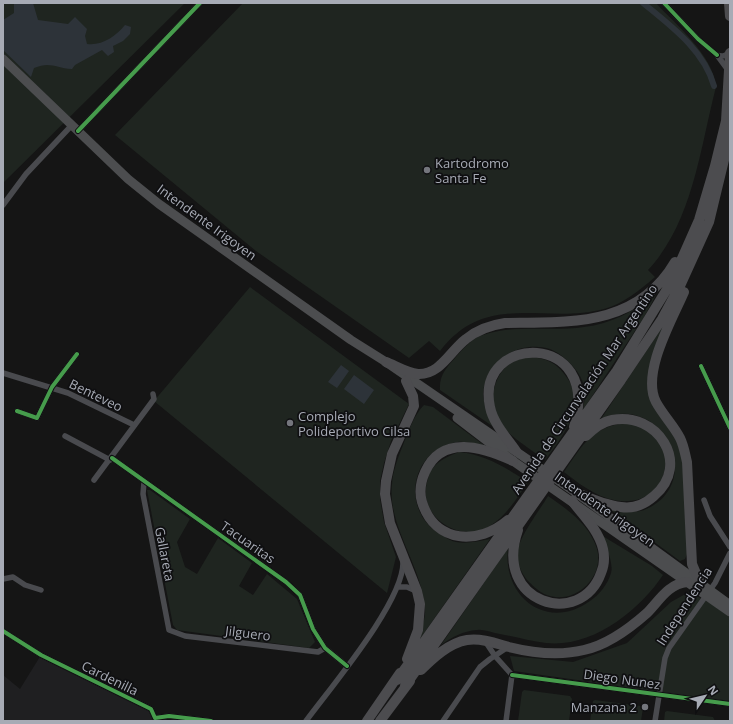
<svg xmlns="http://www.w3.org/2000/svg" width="733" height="724" viewBox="0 0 733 724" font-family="'Open Sans',sans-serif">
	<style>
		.built { fill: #1f1f21 }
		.green { fill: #1f2520 }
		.water { fill: #2d3339 }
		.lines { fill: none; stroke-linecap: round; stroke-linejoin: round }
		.canal { stroke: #2d3339; stroke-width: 6 }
		.street { stroke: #494a4e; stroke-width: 5.5 }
		.primary { stroke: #4c4d4f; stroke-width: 9 }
		.highway { stroke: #4c4c4f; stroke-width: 10 }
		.cycleway-casing { stroke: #0f0f11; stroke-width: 6 }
		.cycleway { stroke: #469c4c; stroke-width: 4 }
		.poi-dot { fill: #74767d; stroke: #0f0f11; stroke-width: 1.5 }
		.labels { text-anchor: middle; stroke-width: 3.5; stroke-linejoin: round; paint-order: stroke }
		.poi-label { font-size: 13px; fill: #a7abb5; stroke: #0f0f11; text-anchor: start }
		.street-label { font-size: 13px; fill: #a7abb5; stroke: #0f0f11 }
	</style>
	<rect width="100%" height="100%" fill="#151515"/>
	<path class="built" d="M41 655 154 712 157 721H3V675L20 689Z"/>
	<path class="green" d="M3 3H185L3 183Z
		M243 3H656C677 26 713 55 716 87 700 148 693 222 648 270L655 277C640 290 623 304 604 309 544 325 487 290 440 351L429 341 409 358 256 251 115 135Z
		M250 287 409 404 391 441 384 463 380 481V499L384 522 396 557 387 593 154 401Z
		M656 295 644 317 583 410C584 404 585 398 585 392 585 385 580 375 576 370 569 361 560 353 550 349 519 340 486 360 483 393 483 406 492 419 498 430L440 390C439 376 446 368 455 358 462 350 472 338 483 335 515 324 551 332 584 327 611 324 634 311 656 295Z
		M669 317 648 385 676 440 682 455 688 552 685 559 680 561 608 508C619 510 633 514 644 510 707 485 664 391 601 419Z
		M528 357C544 358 555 361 565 375 588 404 564 435 545 460 531 449 511 438 500 423 489 407 491 384 504 369 510 362 520 359 528 357Z
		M424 405 433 407 485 446C477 445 466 441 458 442 409 449 400 513 442 535 446 538 451 541 456 542 467 544 479 541 490 539L415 646C418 635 426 621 425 610 423 567 387 526 392 484 393 470 398 458 403 445 408 432 414 415 424 405Z
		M619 424C624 424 631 423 637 425 678 435 674 498 629 501 604 503 582 486 564 472 580 449 589 430 619 424Z
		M459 452C487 455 504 467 528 482 517 498 507 515 490 526 459 545 415 515 428 479 429 475 430 470 433 468 439 460 449 456 459 452Z
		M147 490H150L190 519 177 542 185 567 197 574 218 538 252 563 239 586 253 595 267 574 297 599 315 642 309 648 177 630 173 625Z
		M548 496C567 509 590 525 597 549 604 574 581 600 555 597 544 596 536 589 529 582 523 576 517 564 517 555 517 539 540 510 548 496Z
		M601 535 652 566 663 575C639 611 592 648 546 643 529 641 512 636 495 633 490 632 483 629 477 630 463 631 452 637 441 645L508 548C502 597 547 632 590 601 599 595 608 584 611 573 614 563 605 544 601 535Z
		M689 592 710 603 730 617V702L514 671 510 656 573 662 627 643 671 602Z
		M524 690 570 696 572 699 569 721H518L522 692Z
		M595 700 641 706 643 708 641 721H590L593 701Z
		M667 711 713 717 715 721H664L665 712Z"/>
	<path class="water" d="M14 3H33L38 20 68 24 75 17 87 29 85 36 87 44C102 46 116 36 125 25L131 27 130 34 123 41 113 46 114 52 108 56 102 50 75 65 72 69C56 68 50 61 34 68L31 77 3 50V20L14 13Z
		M341 365 349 371 337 388 328 382Z
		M354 375 374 390 364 404 344 389Z"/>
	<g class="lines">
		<path class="canal" d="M643 3C671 26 704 50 714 86"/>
		<path class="street" d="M664 3 698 39 717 55
			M728 70 717 55C723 57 726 56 730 51
			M78 131 200 3
			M3 205 26 174 72 125
			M701 366 730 428
			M3 373 68 393 134 425
			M17 411 37 418 52 387 77 354
			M65 436 110 460
			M112 458 286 582 300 595 313 629 325 648 347 666
			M94 480 154 399 153 394
			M144 482 143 494 169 630 185 636 318 652 325 648
			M704 500 710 516 730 547
			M3 579 13 577 25 585 41 590
			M397 587H407L416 591
			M3 631 41 655 151 709 155 718 169 716 211 721
			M485 641 495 656 512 675
			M512 675 730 704
			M306 721C331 687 404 601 403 562
			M443 721 480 667 490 659 508 647
			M506 721 512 675
			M655 721 665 658 669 648 715 583 730 553"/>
		<path class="primary" d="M3 59 128 179 159 204 351 340 386 362 575 492 730 605
			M457 418 513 461 730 612"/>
		<path class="highway" d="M729 3 730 16
			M684 292C672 320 641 373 656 402 663 415 674 426 680 438 684 446 685 454 687 462L692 564 700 583
			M386 362C396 366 407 373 418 374 440 375 450 351 466 339 477 330 491 325 505 323 570 322 637 327 675 262
			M406 381 413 396 414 406 392 454 386 481 385 494 390 523 417 591 420 604 418 630 407 659
			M516 451C507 438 493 423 490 407 474 333 603 330 574 427
			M575 492C589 498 604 505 621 507 633 509 645 504 654 496 692 464 657 411 612 420 601 422 593 429 586 436
			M508 520C479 545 435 544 422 502 419 492 421 481 425 472 442 434 483 447 513 461
			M518 530C492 604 581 629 601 573 604 566 605 558 603 549 599 531 584 516 572 501
			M421 670C433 658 449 643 467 640 481 638 495 643 509 647 533 653 559 656 584 650 607 645 629 629 647 613 659 601 668 584 687 582
			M397 680 571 435 616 372 672 281 699 220 715 166 726 121 730 53
			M405 686 621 380 662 319 680 286 709 222 730 135
			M367 721 400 673
			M380 721 410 681"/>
		<g class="cycleway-casing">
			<path id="cycleway" d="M664 3 698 39 717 55
				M78 131 200 3
				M701 366 730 428
				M17 411 37 418 52 387 77 354
				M112 458 286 582 300 595 313 629 325 648 347 666
				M3 631 41 655 151 709 155 718 169 716 211 721
				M512 675 730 704"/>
		</g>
		<use href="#cycleway" class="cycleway"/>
	</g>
	<g class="poi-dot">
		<circle cx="427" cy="170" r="4"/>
		<circle cx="290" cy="423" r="4"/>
		<circle cx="645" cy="707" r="4"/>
	</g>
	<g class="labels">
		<g class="poi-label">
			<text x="435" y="168">Kartodromo<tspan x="435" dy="15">Santa Fe</tspan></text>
			<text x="298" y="421">Complejo<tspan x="298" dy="15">Polideportivo Cilsa</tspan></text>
			<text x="637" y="712" text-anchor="end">Manzana 2</text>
		</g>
		<g class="street-label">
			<text transform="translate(207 222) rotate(36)" y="5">Intendente Irigoyen</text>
			<text transform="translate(584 389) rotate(-56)" y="5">Avenida de Circunvalación Mar Argentino</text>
			<text transform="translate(96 395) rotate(26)" y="5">Benteveo</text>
			<text transform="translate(605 509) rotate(35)" y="5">Intendente Irigoyen</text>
			<text transform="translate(248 542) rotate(35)" y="5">Tacuaritas</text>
			<text transform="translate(165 554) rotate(79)" y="5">Gallareta</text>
			<text transform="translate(684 606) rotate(-57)" y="5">Independencia</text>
			<text transform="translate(248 633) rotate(7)" y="5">Jilguero</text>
			<text transform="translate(110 678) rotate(26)" y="5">Cardenilla</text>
			<text transform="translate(622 679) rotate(8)" y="5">Diego Nunez</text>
		</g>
	</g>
	<rect width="733" height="724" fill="none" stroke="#a7abb5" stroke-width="8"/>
	<g transform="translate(705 696) rotate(55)" stroke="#0f0f11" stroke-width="3" paint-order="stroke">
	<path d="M0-3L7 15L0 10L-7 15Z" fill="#a7abb5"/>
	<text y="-6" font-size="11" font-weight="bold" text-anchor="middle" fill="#a7abb5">N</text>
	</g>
</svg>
